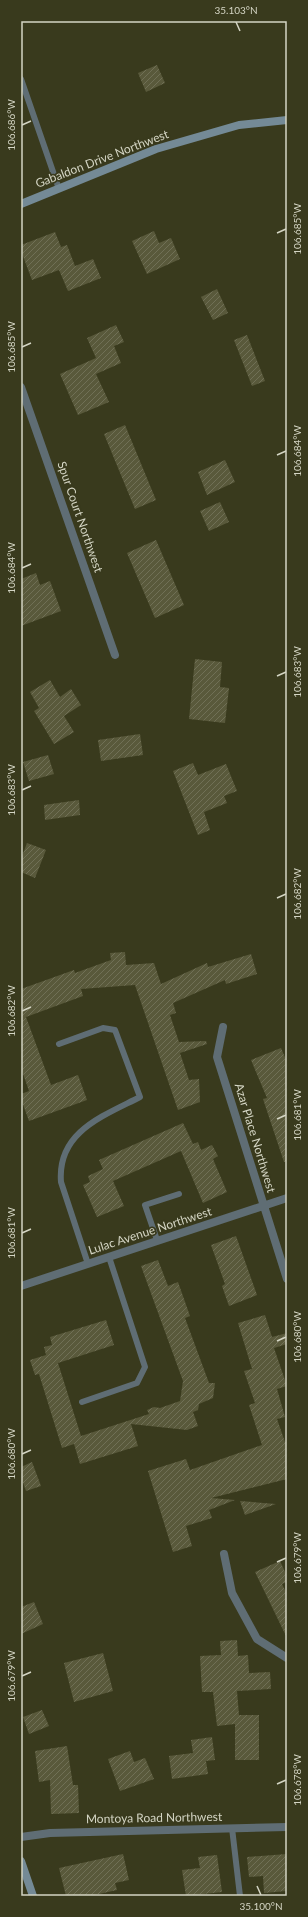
<svg xmlns="http://www.w3.org/2000/svg" width="308" height="1917" viewBox="0 0 308 1917" font-family="Lato,sans-serif">
	<style>
		.building { fill: url(#building-hatch) }
		.lines { fill: none; stroke-linecap: round; stroke-linejoin: round }
		.lane { stroke: #5f6d74; stroke-width: 6 }
		.street { stroke: #5f6d74; stroke-width: 8 }
		.secondary { stroke: #748a96; stroke-width: 8 }
		.ticks { fill: none; stroke: #d4d5c4; stroke-width: 1.5 }
		.labels { text-anchor: middle; stroke-width: 3.5; stroke-linejoin: round; paint-order: stroke }
		.street-label { font-size: 12px; fill: #d4d5c4; stroke: #393a1d }
		.neatline { fill: none; stroke: #d4d5c4; stroke-width: 1.5 }
		.ticks-label { font-size: 10px; text-anchor: middle; fill: #d4d5c4 }
	</style>
	<defs>
		<pattern id="building-hatch" width="6" height="6" patternUnits="userSpaceOnUse"><rect width="6" height="6" fill="#59593b"/><path d="M-1 1l2-2M0 6l6-6M5 7l2-2" fill="none" stroke="#707056"/></pattern>
	</defs>
	<rect width="100%" height="100%" fill="#393a1d"/>
	<path class="building" d="M157 65 165 83 146 92 138 73Z
		M154 231 159 243 171 238 180 259 147 274 132 241Z
		M55 232 61 247 67 245 75 266 93 259 101 278 68 291 59 270 32 280 21 251V245Z
		M217 289 228 313 213 320 201 297Z
		M116 325 124 342 114 346 121 363 96 374 109 402 78 415 60 374 96 358 87 338Z
		M247 335 265 381 252 386 234 340Z
		M125 425 156 500 135 509 104 434Z
		M225 460 235 482 207 495 198 472Z
		M220 502 229 522 209 531 200 511Z
		M156 540 184 605 155 618 127 553Z
		M36 573 40 585 50 581 61 611 21 626V579Z
		M195 659 222 662 220 687 229 688 225 723 189 719Z
		M50 680 60 697 71 689 81 705 64 716 74 732 54 744 34 711 39 708 30 692Z
		M140 734 143 755 101 761 98 740Z
		M48 755 54 774 29 781 23 762Z
		M193 763 198 775 226 764 237 791 224 796 227 803 204 812 210 830 198 835 173 771Z
		M79 800 80 815 45 820 44 805Z
		M27 843 46 850 35 878 21 872V859Z
		M125 952 126 965 154 963 161 984 207 963 208 967 251 954 257 974 226 984 225 980 173 1003 176 1013 170 1015 179 1042 206 1041 207 1044 180 1053 189 1080 199 1079 200 1102 178 1110 135 985 81 989 83 996 26 1017 51 1085 78 1075 87 1100 29 1121 21 1099V1094L29 1091 21 1068V989L74 970 75 973 111 960 110 953Z
		M281 1048 287 1062V1161L284 1162 263 1099 267 1098 251 1060Z
		M183 1123 193 1144 198 1142 201 1150 212 1145 218 1156 213 1159 227 1192 203 1203 181 1151 113 1181 124 1206 97 1217 83 1185 90 1182 88 1176 103 1169 99 1160Z
		M236 1236 257 1295 229 1306 222 1286 225 1284 211 1245Z
		M158 1260 168 1286 178 1282 190 1316 185 1318 209 1383H215L213 1398 199 1404 198 1410 193 1412 198 1426 187 1430 131 1424 138 1446 80 1464 74 1444 62 1448 39 1374 35 1375 30 1360 46 1355 44 1347 52 1345 50 1337 106 1320 114 1345 58 1363 81 1436 149 1414 147 1410 154 1407 160 1408 180 1401 183 1381 141 1266Z
		M265 1315 272 1337 287 1333V1344L274 1348 287 1386 277 1389 285 1417 277 1419 285 1442H287V1479L211 1498 235 1500 209 1510 212 1518 186 1526 192 1546 173 1552 148 1471 186 1459 190 1470 262 1445 249 1405 255 1403 244 1371 252 1369 238 1323Z
		M32 1462 41 1486 26 1491 21 1477V1467Z
		M240 1501 276 1504 245 1515Z
		M280 1561 287 1576V1582L282 1584 287 1594V1638L255 1572Z
		M34 1602 43 1624 21 1634V1607Z
		M237 1640 238 1656 248 1655 249 1673 270 1672 271 1689 237 1691 239 1715H259V1760H235V1724L217 1726 213 1692H202L200 1656 221 1655 220 1641Z
		M103 1653 113 1691 74 1702 64 1663Z
		M42 1710 49 1726 29 1734 23 1717Z
		M212 1737 215 1760 206 1761 208 1774 172 1779 169 1756 193 1753 191 1740Z
		M67 1746 73 1785H78L79 1813 51 1814 50 1780 39 1782 35 1751Z
		M130 1751 134 1762 145 1758 154 1779 120 1791 108 1759Z
		M123 1854 129 1880 115 1883 117 1890 90 1896H66L59 1868Z
		M287 1854V1891L264 1893 263 1876 249 1877 247 1857Z
		M217 1855 222 1892 186 1896 182 1870 200 1868 198 1857Z"/>
	<g class="lines">
		<path class="lane" d="M21 79 59 189
			M59 1044 103 1028 115 1030 140 1097C103 1116 57 1132 61 1182L88 1264
			M157 1240 145 1205 179 1194
			M82 1402 137 1383 145 1367 109 1257
			M232 1828 240 1896"/>
		<path class="street" d="M21 387 115 655
			M223 1027 217 1057 287 1279
			M21 1286 287 1198
			M224 1554 232 1593 257 1639 287 1658
			M21 1837 50 1833 287 1827"/>
		<path class="secondary" d="M21 204 156 149 239 125 287 120
			M21 1861 33 1896"/>
	</g>
	<path class="ticks" d="M236 22 240 31M22 125 31 121M277 233 286 229M22 347 31 343M277 455 286 451M22 568 31 564M277 676 286 672M22 790 31 786M277 898 286 894M22 1011 31 1007M277 1119 286 1115M22 1233 31 1229M277 1341 286 1337M22 1454 31 1450M277 1562 286 1558M22 1676 31 1672M277 1784 286 1780M257 1886 261 1895"/>
	<g class="labels">
		<g class="street-label">
			<text transform="translate(102 159) rotate(-21)" y="4">Gabaldon Drive Northwest</text>
			<text transform="translate(80 517) rotate(71)" y="4">Spur Court Northwest</text>
			<text transform="translate(255 1138) rotate(73)" y="4">Azar Place Northwest</text>
			<text transform="translate(150 1231) rotate(-18)" y="4">Lulac Avenue Northwest</text>
			<text transform="translate(154 1818) rotate(-1)" y="4">Montoya Road Northwest</text>
		</g>
	</g>
	<rect width="308" height="1917" fill="none" stroke="#393a1d" stroke-width="44"/>
	<rect x="22" y="22" width="264" height="1873" class="neatline"/>
	<g class="ticks-label">
		<text x="236" y="14">35.103°N</text>
		<text transform="translate(11 125) rotate(-90)" y="4">106.686°W</text>
		<text transform="translate(297 229) rotate(-90)" y="4">106.685°W</text>
		<text transform="translate(11 347) rotate(-90)" y="4">106.685°W</text>
		<text transform="translate(297 451) rotate(-90)" y="4">106.684°W</text>
		<text transform="translate(11 568) rotate(-90)" y="4">106.684°W</text>
		<text transform="translate(297 672) rotate(-90)" y="4">106.683°W</text>
		<text transform="translate(11 790) rotate(-90)" y="4">106.683°W</text>
		<text transform="translate(297 894) rotate(-90)" y="4">106.682°W</text>
		<text transform="translate(11 1011) rotate(-90)" y="4">106.682°W</text>
		<text transform="translate(297 1115) rotate(-90)" y="4">106.681°W</text>
		<text transform="translate(11 1233) rotate(-90)" y="4">106.681°W</text>
		<text transform="translate(297 1337) rotate(-90)" y="4">106.680°W</text>
		<text transform="translate(11 1454) rotate(-90)" y="4">106.680°W</text>
		<text transform="translate(297 1558) rotate(-90)" y="4">106.679°W</text>
		<text transform="translate(11 1676) rotate(-90)" y="4">106.679°W</text>
		<text transform="translate(297 1780) rotate(-90)" y="4">106.678°W</text>
		<text x="261" y="1910">35.100°N</text>
	</g>
</svg>
